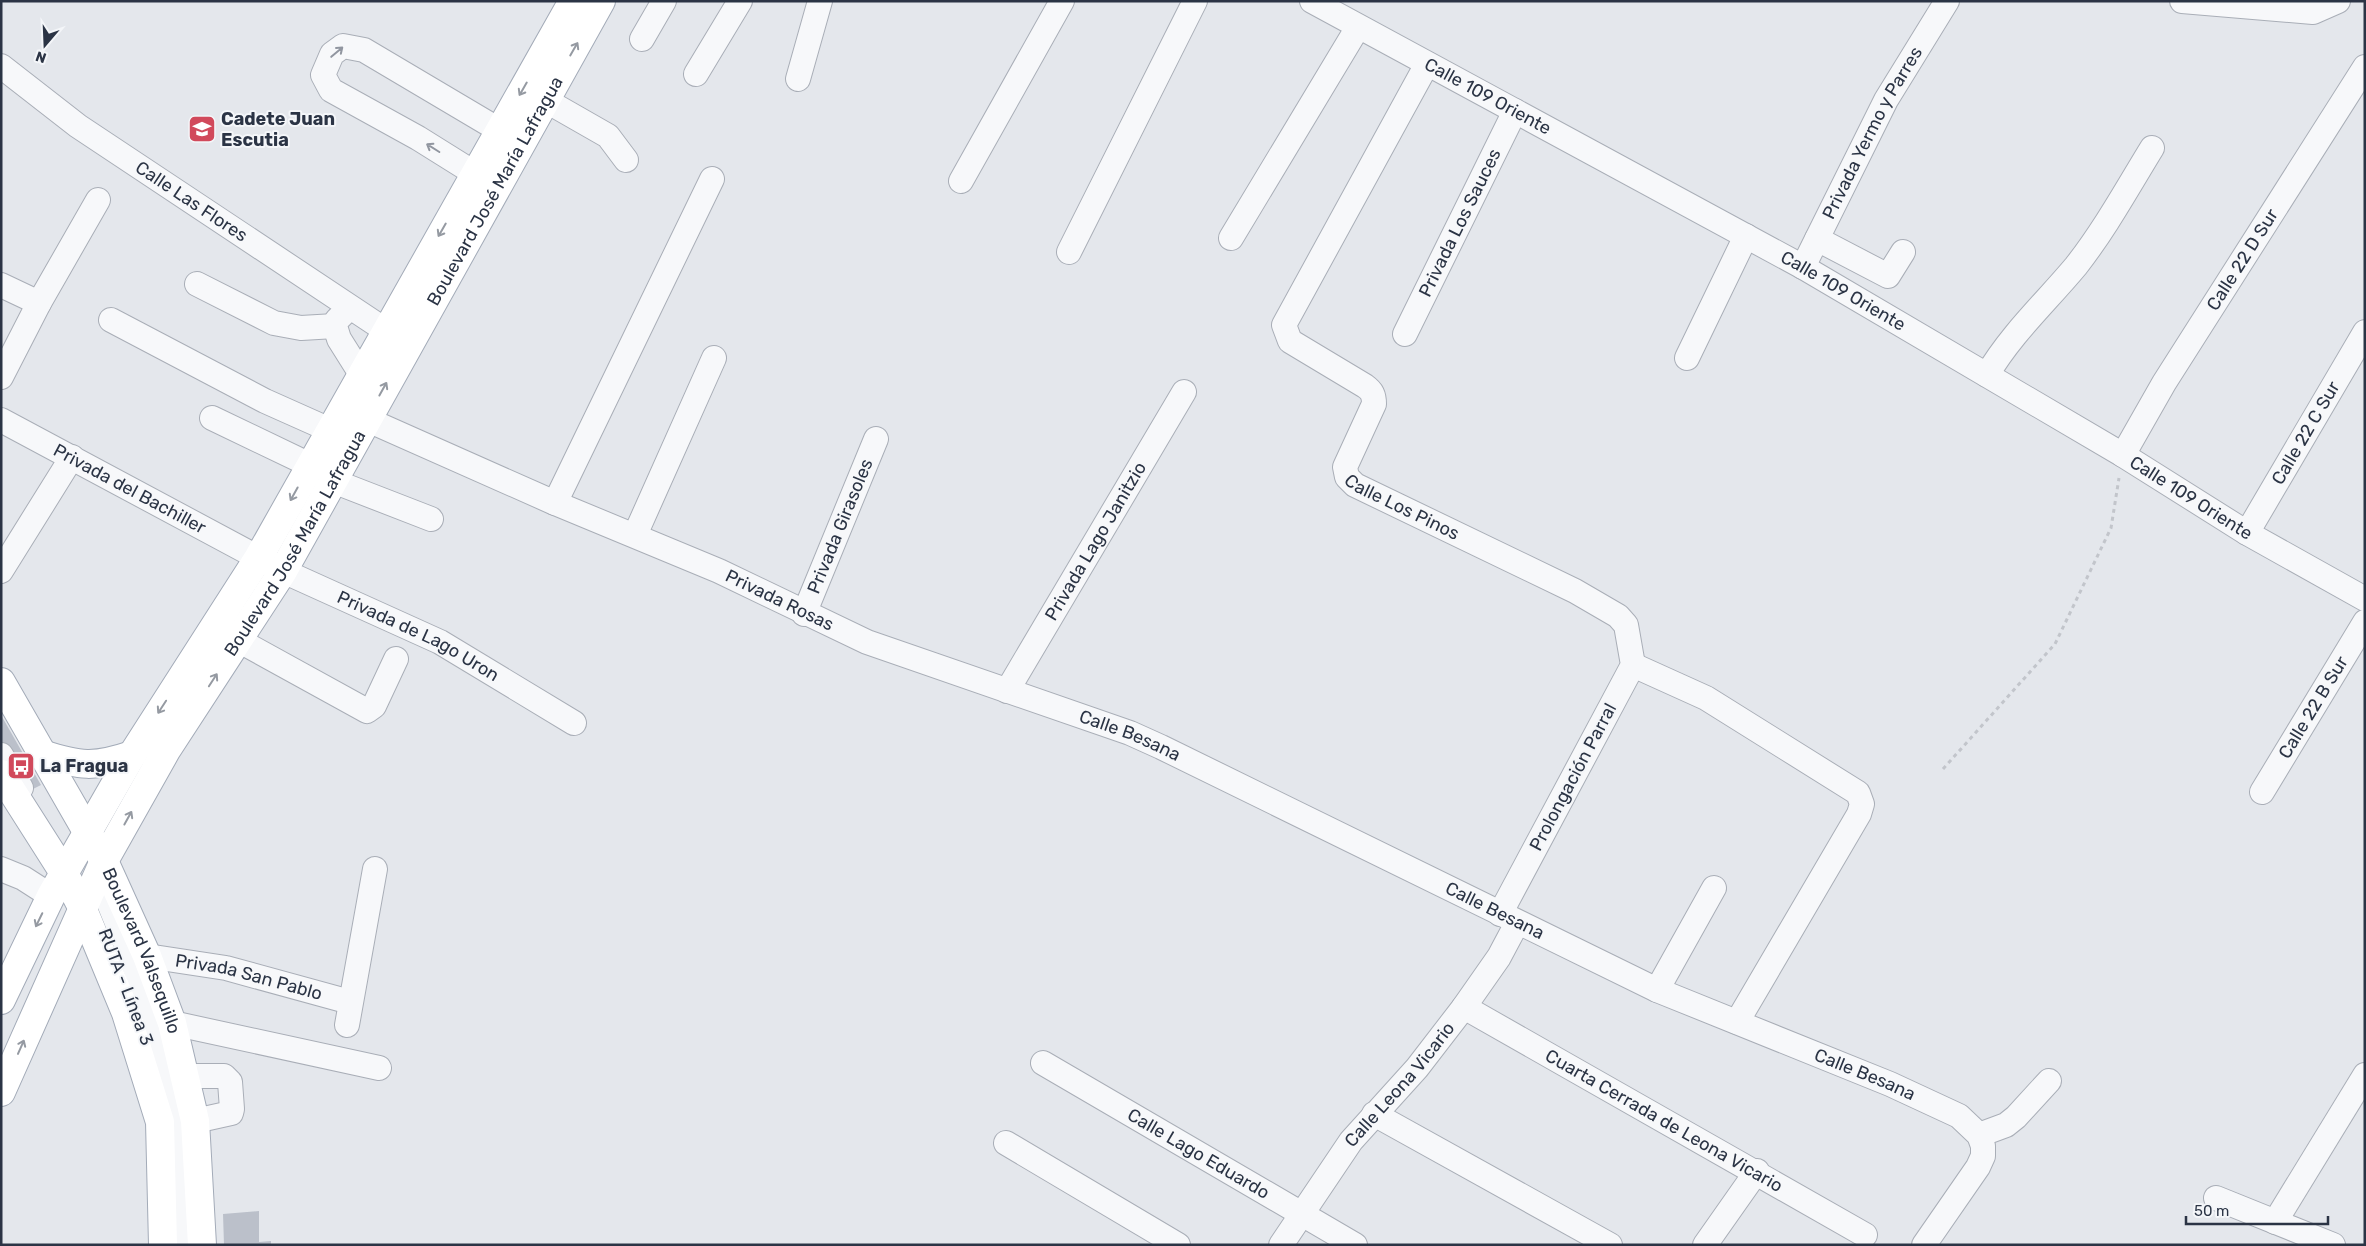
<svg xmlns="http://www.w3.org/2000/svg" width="2366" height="1246" viewBox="0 0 2366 1246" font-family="Rubik,sans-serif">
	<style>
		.building { fill: #bbc0ca }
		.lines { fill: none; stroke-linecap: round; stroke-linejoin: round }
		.minor-casing { stroke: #a9aeb7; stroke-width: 26 }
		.major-casing { stroke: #a3abb8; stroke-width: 30 }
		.path { stroke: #c2c5cb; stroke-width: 3; stroke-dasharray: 4 4; stroke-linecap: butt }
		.minor { stroke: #f7f8fa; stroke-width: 24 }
		.major { stroke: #fff; stroke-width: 28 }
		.oneway { stroke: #959aa2 }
		.oneway2 { stroke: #9196a0 }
		.labels { text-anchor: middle; stroke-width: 4; stroke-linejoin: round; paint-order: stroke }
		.street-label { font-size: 18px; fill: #2b3445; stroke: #f4f6f9 }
		.poi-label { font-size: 18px; font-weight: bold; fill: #2b3445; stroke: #f4f6f9; text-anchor: start }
	</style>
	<rect width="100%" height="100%" fill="#e4e7ec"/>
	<path class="building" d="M1 715 41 785 27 792 1 748Z
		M259 1211V1242L271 1241V1245H224L223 1214Z"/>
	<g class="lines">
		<g class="minor-casing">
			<g id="minor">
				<path id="s1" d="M1312 1 1803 267 2123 455 2247 533 2365 599"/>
				<path d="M2182 1 2313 12 2338 1"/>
				<path d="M642 39 664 1"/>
				<path id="s2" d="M1427 64 1284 325 1290 341 1365 386C1372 391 1374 395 1374 404L1345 467 1347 477 1355 485 1575 591 1618 616 1626 625 1633 665 1500 914"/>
				<path id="s3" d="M1 66 78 126 385 330"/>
				<path d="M696 74 740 1"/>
				<path d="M798 79 820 1"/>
				<path d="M545 100 608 136 626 160"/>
				<path d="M474 173 418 138 331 90 323 75 332 54 343 46 364 50 499 130"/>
				<path d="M961 181 1062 1"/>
				<path d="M1231 238 1358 27"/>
				<path d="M1817 239 1888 276 1903 252"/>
				<path d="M1069 252 1195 1"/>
				<path id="s4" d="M1803 267 1886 100 1947 1"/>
				<path d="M197 284 274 323 301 328 335 326"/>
				<path d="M1 285 39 303 1 377"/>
				<path d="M39 303 98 200"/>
				<path d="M344 313 337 320 335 326 339 339 361 374"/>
				<path d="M111 320 265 401 330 430"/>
				<path id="s5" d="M1405 334 1515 111"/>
				<path d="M1687 358 1746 236"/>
				<path d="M1987 375C2011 334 2046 302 2076 266 2105 229 2128 187 2152 148"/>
				<path id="s6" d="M350 412 555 503 719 571 867 642 1130 733 1161 747 1657 990 1890 1084 1959 1116 1979 1135 1983 1146V1156L1978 1167 1924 1245"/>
				<path d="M212 418 310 465"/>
				<path id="s7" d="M1 420 283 571 440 642 574 723"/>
				<path id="s8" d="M2123 455 2164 383 2365 67"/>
				<path d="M333 481 431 519"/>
				<path d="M555 503 712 179"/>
				<path id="s9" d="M2247 533 2365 332"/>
				<path d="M635 535 714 358"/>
				<path d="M1 571 72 457"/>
				<path id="s10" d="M804 614 876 439"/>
				<path d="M238 640 367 711 374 706 396 659"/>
				<path d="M1633 665 1706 698 1858 793 1862 804 1859 814 1737 1022"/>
				<path id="s11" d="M1007 691 1184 392"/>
				<path d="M1 755 21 788"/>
				<path id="s12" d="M2262 792 2365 622"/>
				<path d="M1 869 23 878 51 896"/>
				<path d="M106 896C136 969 171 1052 181 1131 185 1168 183 1207 185 1245"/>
				<path id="s13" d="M147 956 226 968 350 1002"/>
				<path d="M1657 990 1714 888"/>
				<path id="s14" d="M1464 1007 1865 1235"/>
				<path d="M172 1023 379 1068"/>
				<path d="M347 1025 375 869"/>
				<path id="s15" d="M1043 1063 1355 1245"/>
				<path d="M185 1076H224L230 1082 232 1109 231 1113 195 1121"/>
				<path d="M1374 1114 1610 1245"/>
				<path d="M1979 1135 2006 1125 2016 1117 2049 1081"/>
				<path d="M1006 1143 1178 1245"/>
				<path d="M2216 1198 2333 1245"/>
				<path d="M2275 1222 2365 1075"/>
				<path id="s16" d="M1281 1245 1351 1141 1417 1068 1464 1007 1499 957 1517 923"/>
				<path d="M1705 1245 1757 1171"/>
			</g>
		</g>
		<g class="major-casing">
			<g id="major">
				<path id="s17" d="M1 682 104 861 147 956 172 1023 195 1121 202 1245"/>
				<path d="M42 754C80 766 94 768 132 755"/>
				<path d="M1 774 64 873 82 907 126 1013 160 1122 163 1245"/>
				<path d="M1 1000 51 896 132 755 259 557 573 1"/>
				<path id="s18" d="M1 1092 104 861 167 749 283 571 601 1"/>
			</g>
		</g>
		<path class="path" d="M1943 769 2055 644 2111 528 2119 478"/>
		<use href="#minor" class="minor"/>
		<use href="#major" class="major"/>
	</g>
	<defs><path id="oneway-shaft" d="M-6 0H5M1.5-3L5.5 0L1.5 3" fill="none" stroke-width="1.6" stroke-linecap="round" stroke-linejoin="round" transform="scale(1.25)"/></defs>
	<g class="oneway">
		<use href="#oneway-shaft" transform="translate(574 49) rotate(-60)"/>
		<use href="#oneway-shaft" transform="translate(523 89) rotate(120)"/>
		<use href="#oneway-shaft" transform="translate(442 230) rotate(120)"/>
		<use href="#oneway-shaft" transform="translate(383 389) rotate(-61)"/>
		<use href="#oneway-shaft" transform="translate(294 494) rotate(119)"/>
		<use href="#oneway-shaft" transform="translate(213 680) rotate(-57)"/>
		<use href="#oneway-shaft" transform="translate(162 707) rotate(123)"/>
		<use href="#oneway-shaft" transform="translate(128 818) rotate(-61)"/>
		<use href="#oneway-shaft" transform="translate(39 920) rotate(116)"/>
		<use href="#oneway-shaft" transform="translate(21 1047) rotate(-66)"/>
	</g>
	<g class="oneway2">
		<use href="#oneway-shaft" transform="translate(337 52) rotate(-40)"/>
		<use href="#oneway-shaft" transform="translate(433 148) rotate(-148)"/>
	</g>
	<defs>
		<g id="school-square" transform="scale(1.4375)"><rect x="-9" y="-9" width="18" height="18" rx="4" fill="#d1495b" stroke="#f4f6f9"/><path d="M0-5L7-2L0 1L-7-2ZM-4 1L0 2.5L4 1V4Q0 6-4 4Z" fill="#fff"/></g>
		<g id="bus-square" transform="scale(1.4375)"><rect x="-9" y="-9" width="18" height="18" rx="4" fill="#d1495b" stroke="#f4f6f9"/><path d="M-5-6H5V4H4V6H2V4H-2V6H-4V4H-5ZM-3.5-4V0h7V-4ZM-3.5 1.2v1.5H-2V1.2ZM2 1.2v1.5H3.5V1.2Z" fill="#fff"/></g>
	</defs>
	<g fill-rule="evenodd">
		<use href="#school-square" x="202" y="129"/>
		<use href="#bus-square" x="21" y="766"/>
	</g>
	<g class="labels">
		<g class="street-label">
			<text dy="6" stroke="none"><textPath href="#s1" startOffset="200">Calle 109 Oriente</textPath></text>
			<text dy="6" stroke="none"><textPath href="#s4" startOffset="151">Privada Yermo y Parres</textPath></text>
			<text dy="6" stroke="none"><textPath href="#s18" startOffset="1029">Boulevard José María Lafragua</textPath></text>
			<text dy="6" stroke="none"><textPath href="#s3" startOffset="234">Calle Las Flores</textPath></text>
			<text dy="6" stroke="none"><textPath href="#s5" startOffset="124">Privada Los Sauces</textPath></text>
			<text dy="6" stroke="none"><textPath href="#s8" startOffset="229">Calle 22 D Sur</textPath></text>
			<text dy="6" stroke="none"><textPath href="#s1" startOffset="605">Calle 109 Oriente</textPath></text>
			<text dy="6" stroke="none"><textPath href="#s9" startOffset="116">Calle 22 C Sur</textPath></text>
			<text dy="6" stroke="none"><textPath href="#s7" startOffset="146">Privada del Bachiller</textPath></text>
			<text dy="6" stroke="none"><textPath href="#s1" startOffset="1010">Calle 109 Oriente</textPath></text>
			<text dy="6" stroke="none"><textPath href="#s2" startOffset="566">Calle Los Pinos</textPath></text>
			<text dy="6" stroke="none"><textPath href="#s10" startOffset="95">Privada Girasoles</textPath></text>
			<text dy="6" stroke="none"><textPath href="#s11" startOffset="174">Privada Lago Janitzio</textPath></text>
			<text dy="6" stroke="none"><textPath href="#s18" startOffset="624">Boulevard José María Lafragua</textPath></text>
			<text dy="6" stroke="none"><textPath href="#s6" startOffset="469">Privada Rosas</textPath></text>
			<text dy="6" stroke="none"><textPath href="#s7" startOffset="470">Privada de Lago Uron</textPath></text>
			<text dy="6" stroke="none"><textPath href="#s12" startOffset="99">Calle 22 B Sur</textPath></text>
			<text dy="6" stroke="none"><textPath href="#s6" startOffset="845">Calle Besana</textPath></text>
			<text transform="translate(1573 777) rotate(-62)" y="6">Prolongación Parral</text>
			<text dy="6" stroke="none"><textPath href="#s6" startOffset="1250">Calle Besana</textPath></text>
			<text dy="6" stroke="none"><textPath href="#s17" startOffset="304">Boulevard Valsequillo</textPath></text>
			<text dy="6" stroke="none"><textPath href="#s13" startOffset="104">Privada San Pablo</textPath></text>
			<text transform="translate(126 987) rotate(69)" y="6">RUTA - Línea 3</text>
			<text dy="6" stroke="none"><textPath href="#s6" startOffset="1655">Calle Besana</textPath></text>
			<text dy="6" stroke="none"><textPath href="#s16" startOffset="200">Calle Leona Vicario</textPath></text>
			<text dy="6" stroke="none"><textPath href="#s14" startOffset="230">Cuarta Cerrada de Leona Vicario</textPath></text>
			<text dy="6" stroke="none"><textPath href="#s15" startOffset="180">Calle Lago Eduardo</textPath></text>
		</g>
		<g class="poi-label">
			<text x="221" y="125">Cadete Juan<tspan x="221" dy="21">Escutia</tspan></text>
			<text x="40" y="772">La Fragua</text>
		</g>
	</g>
	<rect width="2366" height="1246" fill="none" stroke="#2b3445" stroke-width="5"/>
	<g transform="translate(45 45) rotate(199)" stroke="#f4f6f9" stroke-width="4" paint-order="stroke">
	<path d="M0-4L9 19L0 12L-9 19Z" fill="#2b3445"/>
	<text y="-8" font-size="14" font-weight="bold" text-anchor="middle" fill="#2b3445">N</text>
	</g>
	<path d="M2186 1216v8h142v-8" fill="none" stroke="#2b3445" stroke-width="2.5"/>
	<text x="2194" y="1216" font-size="15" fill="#2b3445" stroke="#f4f6f9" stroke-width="4" paint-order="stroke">50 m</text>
</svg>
